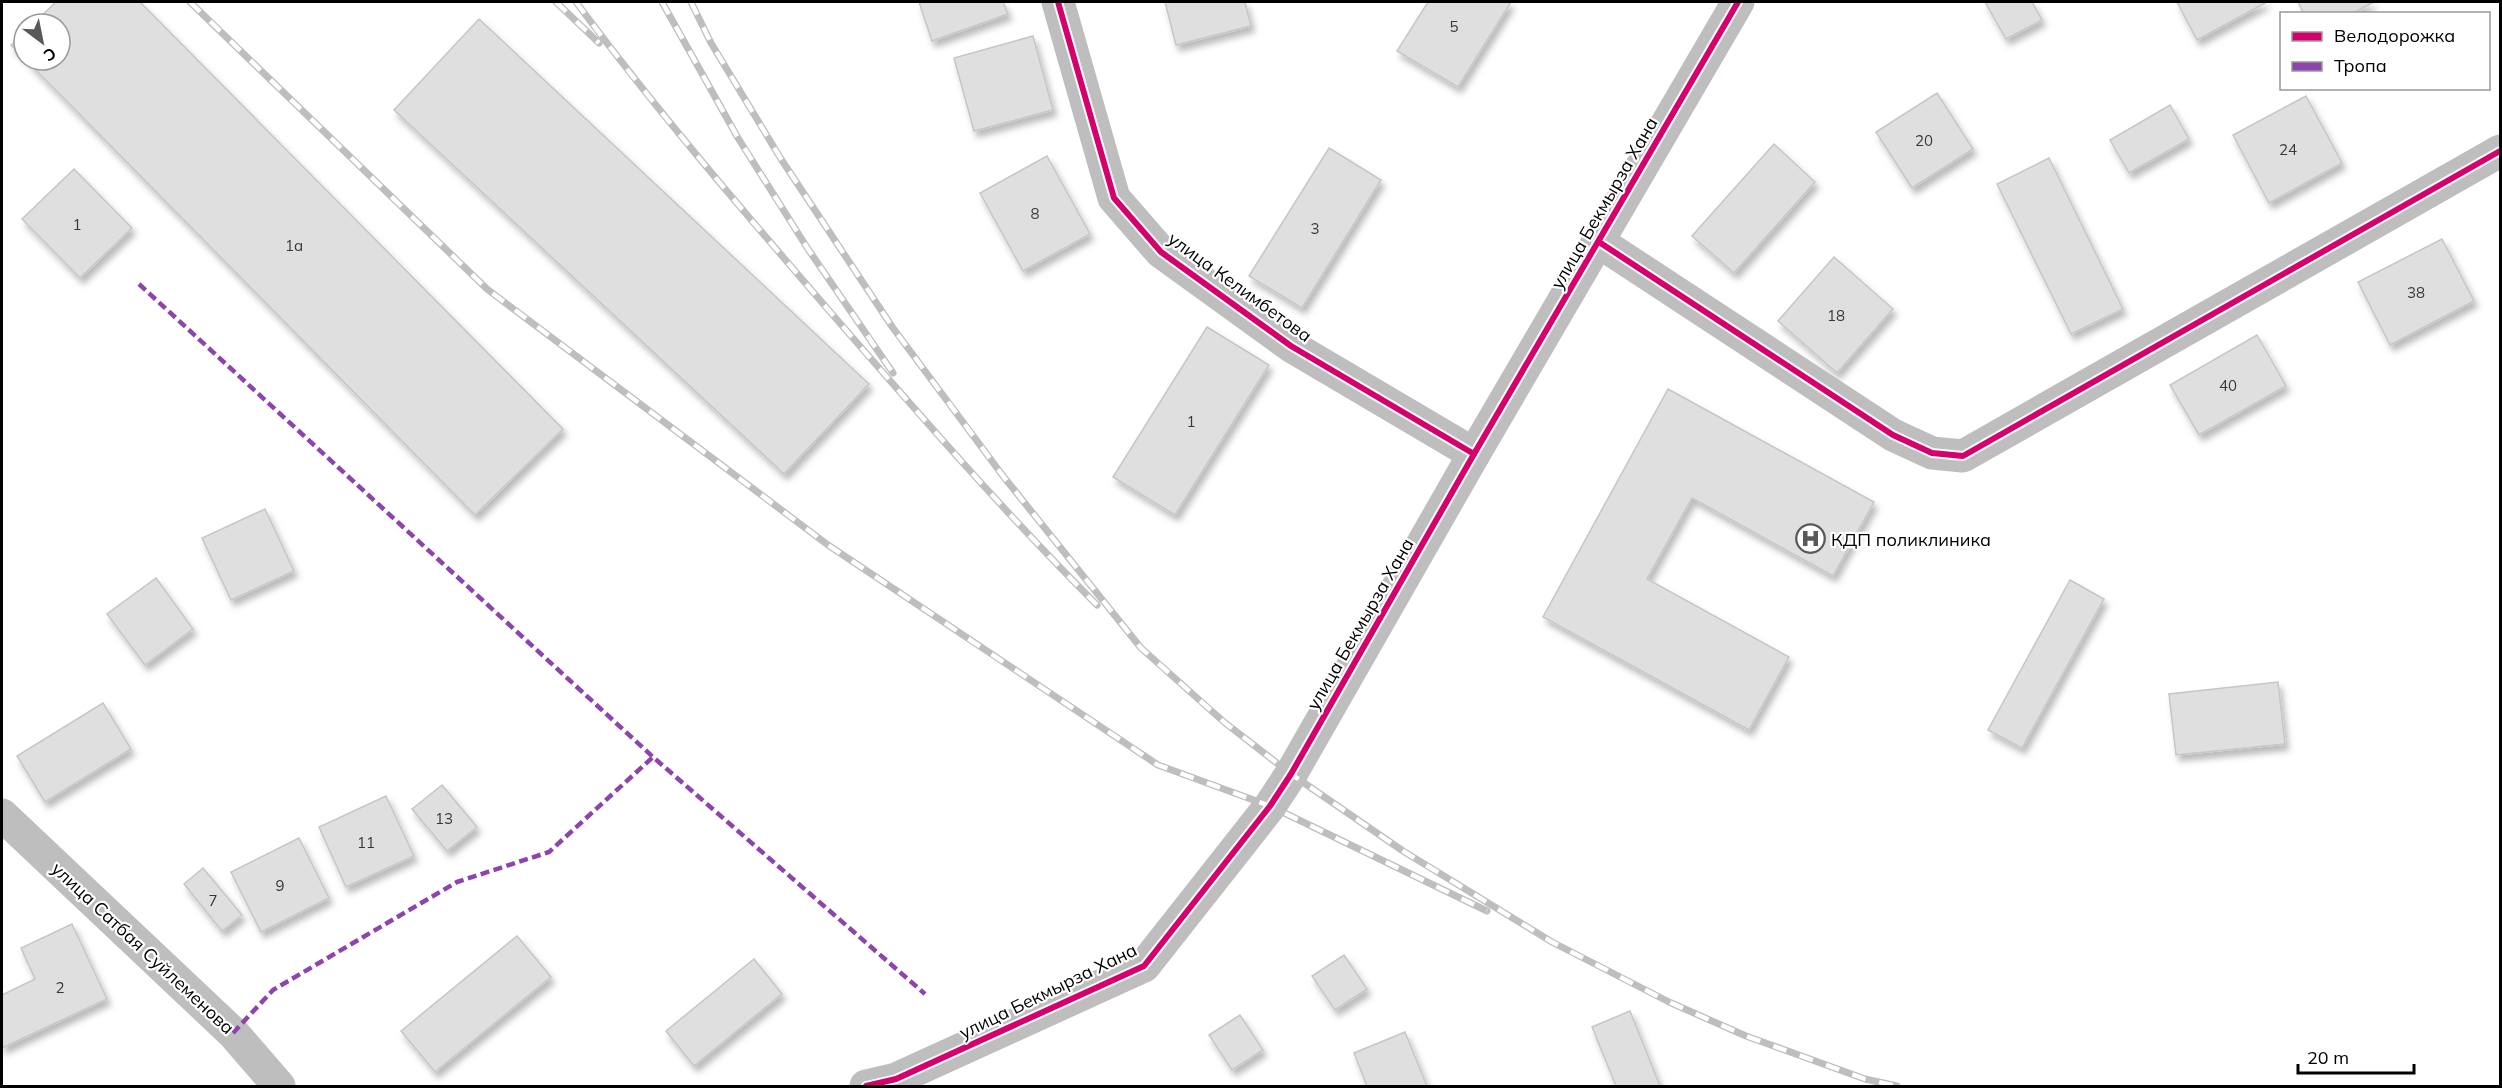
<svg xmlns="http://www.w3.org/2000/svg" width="2502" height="1088" font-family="Mulish,sans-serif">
<defs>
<filter id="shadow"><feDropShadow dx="3.5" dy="6" stdDeviation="3" flood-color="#0004"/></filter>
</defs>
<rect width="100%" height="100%" fill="#fff"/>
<!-- building -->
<g fill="#dfdfdf" stroke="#c6c6c6" stroke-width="1.5" filter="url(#shadow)">
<polygon points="56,2 140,2 563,429 475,515 26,60 60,60 60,24 33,24"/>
<polygon points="919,2 1003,2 1008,14 932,41"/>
<polygon points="1165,2 1245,2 1251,26 1176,45"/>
<polygon points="1428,2 1511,2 1458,87 1397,51"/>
<polygon points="1985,2 2032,2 2042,20 2006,39"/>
<polygon points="2177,2 2267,2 2197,40"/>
<polygon points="2298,2 2374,2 2351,14 2304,14"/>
<polygon points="479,19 869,384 784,474 394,110"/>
<polygon points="24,33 24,58 11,45"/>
<polygon points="1033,36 1053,110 974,131 954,58"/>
<polygon points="1937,93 1973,149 1912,188 1876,132"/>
<polygon points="2306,96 2342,163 2269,203 2233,135"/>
<polygon points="2170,105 2189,139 2129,173 2110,140"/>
<polygon points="1774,144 1815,182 1734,273 1692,236"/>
<polygon points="1329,148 1381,180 1302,308 1249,276"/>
<polygon points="1047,156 1090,234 1023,271 980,193"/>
<polygon points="2049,158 2123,309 2071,334 1997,184"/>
<polygon points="74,169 132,228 80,278 22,219"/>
<polygon points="2442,239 2474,301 2390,345 2358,282"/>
<polygon points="1834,257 1893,309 1837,373 1778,321"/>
<polygon points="1207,327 1269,365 1175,515 1113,477"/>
<polygon points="2257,335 2286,386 2199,435 2170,385"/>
<polygon points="1668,389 1874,502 1833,576 1692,498 1647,579 1789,657 1749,730 1543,617"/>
<polygon points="265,509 294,571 231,600 202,538"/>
<polygon points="156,578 193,629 145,665 107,614"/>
<polygon points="2070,580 2104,599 2022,748 1988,730"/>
<polygon points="2278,682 2285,744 2176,755 2169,694"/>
<polygon points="103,703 131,749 45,802 17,756"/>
<polygon points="442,785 477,827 447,851 412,809"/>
<polygon points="386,796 414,856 346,887 319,827"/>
<polygon points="299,838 329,898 261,932 231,872"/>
<polygon points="203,868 242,915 222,931 184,884"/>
<polygon points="72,924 107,999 2,1048 2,995 35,979 21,948"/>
<polygon points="517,936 551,977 435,1072 401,1031"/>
<polygon points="1344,955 1367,989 1335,1010 1312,976"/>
<polygon points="754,959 782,994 694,1066 666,1031"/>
<polygon points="1630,1011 1660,1086 1616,1086 1592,1027"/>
<polygon points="1240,1015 1263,1050 1232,1070 1209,1035"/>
<polygon points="1405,1032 1427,1086 1367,1086 1354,1053"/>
</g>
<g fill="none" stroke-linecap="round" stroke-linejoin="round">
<!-- minor -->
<g stroke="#bebebe" stroke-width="33">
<polyline points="1058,2 1114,198 1161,252 1291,346 1474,454"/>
<polyline points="1599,242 1893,435 1932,453 1963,456 2500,151"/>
<polyline points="2,815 233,1033 279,1086"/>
<polyline points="866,1086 896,1079 1144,966 1270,806 1291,774 1474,454 1738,2"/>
</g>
<defs>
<g id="rail">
<polyline points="190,2 487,289 828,545 1158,765 1270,806 1487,911"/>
<polyline points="556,2 599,43"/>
<path d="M576,2C656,110 744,212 832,314C918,413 1004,512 1097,605"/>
<polyline points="662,2 738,138 808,249 893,373"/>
<polyline points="691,2 711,43 781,159 893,328 1003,476 1141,648 1224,722 1291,774 1403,851 1552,942 1669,1002 1746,1036 1865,1079 1897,1086"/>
</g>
</defs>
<!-- rail casing -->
<use href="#rail" stroke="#bebebe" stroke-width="7"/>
<!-- rail -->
<use href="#rail" stroke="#fff" stroke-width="4.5" stroke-dasharray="14" stroke-linecap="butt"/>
<!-- quiet -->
<g stroke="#8e44ad" stroke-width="4.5" stroke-dasharray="9 4.5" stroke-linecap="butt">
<polyline points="139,284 653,757 925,994"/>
<polyline points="233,1033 273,990 457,882 549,852 653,757"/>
</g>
<defs>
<g id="cycleway">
<polyline points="1058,2 1114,198 1161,252 1291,346 1474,454"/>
<polyline points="1599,242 1893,435 1932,453 1963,456 2500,151"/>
<polyline points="866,1086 896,1079 1144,966 1270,806 1291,774 1474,454 1738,2"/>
</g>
</defs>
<!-- cycleway casing -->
<use href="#cycleway" stroke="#fff" stroke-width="10"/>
<!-- cycleway -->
<use href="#cycleway" stroke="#d6006c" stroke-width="6"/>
</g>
<!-- icons -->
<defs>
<symbol id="hospital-ring" viewBox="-11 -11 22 22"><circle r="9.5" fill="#fff" stroke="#595959" stroke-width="1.5"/><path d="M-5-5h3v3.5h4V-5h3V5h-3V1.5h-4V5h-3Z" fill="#595959"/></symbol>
</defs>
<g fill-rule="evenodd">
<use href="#hospital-ring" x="1794" y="522" width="33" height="33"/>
</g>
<g text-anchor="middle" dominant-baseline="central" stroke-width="4.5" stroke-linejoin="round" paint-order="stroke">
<!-- number labels -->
<g font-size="15" fill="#383838">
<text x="1454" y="26">5</text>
<text x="1924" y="140">20</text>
<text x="2288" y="149">24</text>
<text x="1035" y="213">8</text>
<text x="77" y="224">1</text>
<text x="1315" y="228">3</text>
<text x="294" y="245">1а</text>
<text x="2416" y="292">38</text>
<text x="1836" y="315">18</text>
<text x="2228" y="385">40</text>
<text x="1191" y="421">1</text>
<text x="444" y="818">13</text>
<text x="366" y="842">11</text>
<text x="280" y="885">9</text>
<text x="213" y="900">7</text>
<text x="60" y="987">2</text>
</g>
<!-- street labels -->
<g font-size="18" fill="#000" stroke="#fff">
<text transform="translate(1604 203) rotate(-60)">улица Бекмырза Хана</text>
<text transform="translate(1240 287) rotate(36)">улица Келимбетова</text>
<text transform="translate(1360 624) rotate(-60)">улица Бекмырза Хана</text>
<text transform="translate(143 948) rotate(43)">улица Сатбая Суйлеменова</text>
<text transform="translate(1048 991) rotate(-26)">улица Бекмырза Хана</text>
</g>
<!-- poi labels -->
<g font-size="18" fill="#000" stroke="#fff" text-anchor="start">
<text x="1831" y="539">КДП поликлиника</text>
</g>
</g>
<!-- border -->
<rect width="2502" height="1088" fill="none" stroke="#000000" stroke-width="6"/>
<!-- legend -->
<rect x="2280" y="12" width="210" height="78" fill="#ffffff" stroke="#999999" stroke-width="1.5"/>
<rect x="2292" y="32" width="30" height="9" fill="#d6006c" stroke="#999999" stroke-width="1.5"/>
<text x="2334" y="42" font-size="18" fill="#000000">Велодорожка</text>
<rect x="2292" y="62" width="30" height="9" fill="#8e44ad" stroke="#999999" stroke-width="1.5"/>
<text x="2334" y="72" font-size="18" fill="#000000">Тропа</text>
<!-- north arrow -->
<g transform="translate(42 42) rotate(148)"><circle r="28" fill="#ffffff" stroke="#999999" stroke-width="1.5"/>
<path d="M0-4.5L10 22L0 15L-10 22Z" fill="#595959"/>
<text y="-9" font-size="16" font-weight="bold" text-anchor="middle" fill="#000000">С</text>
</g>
<!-- scale -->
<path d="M2298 1064v9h116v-9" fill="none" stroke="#000000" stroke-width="3"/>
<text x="2307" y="1064" font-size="18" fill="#000000" stroke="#ffffff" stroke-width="4.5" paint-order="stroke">20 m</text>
</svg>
